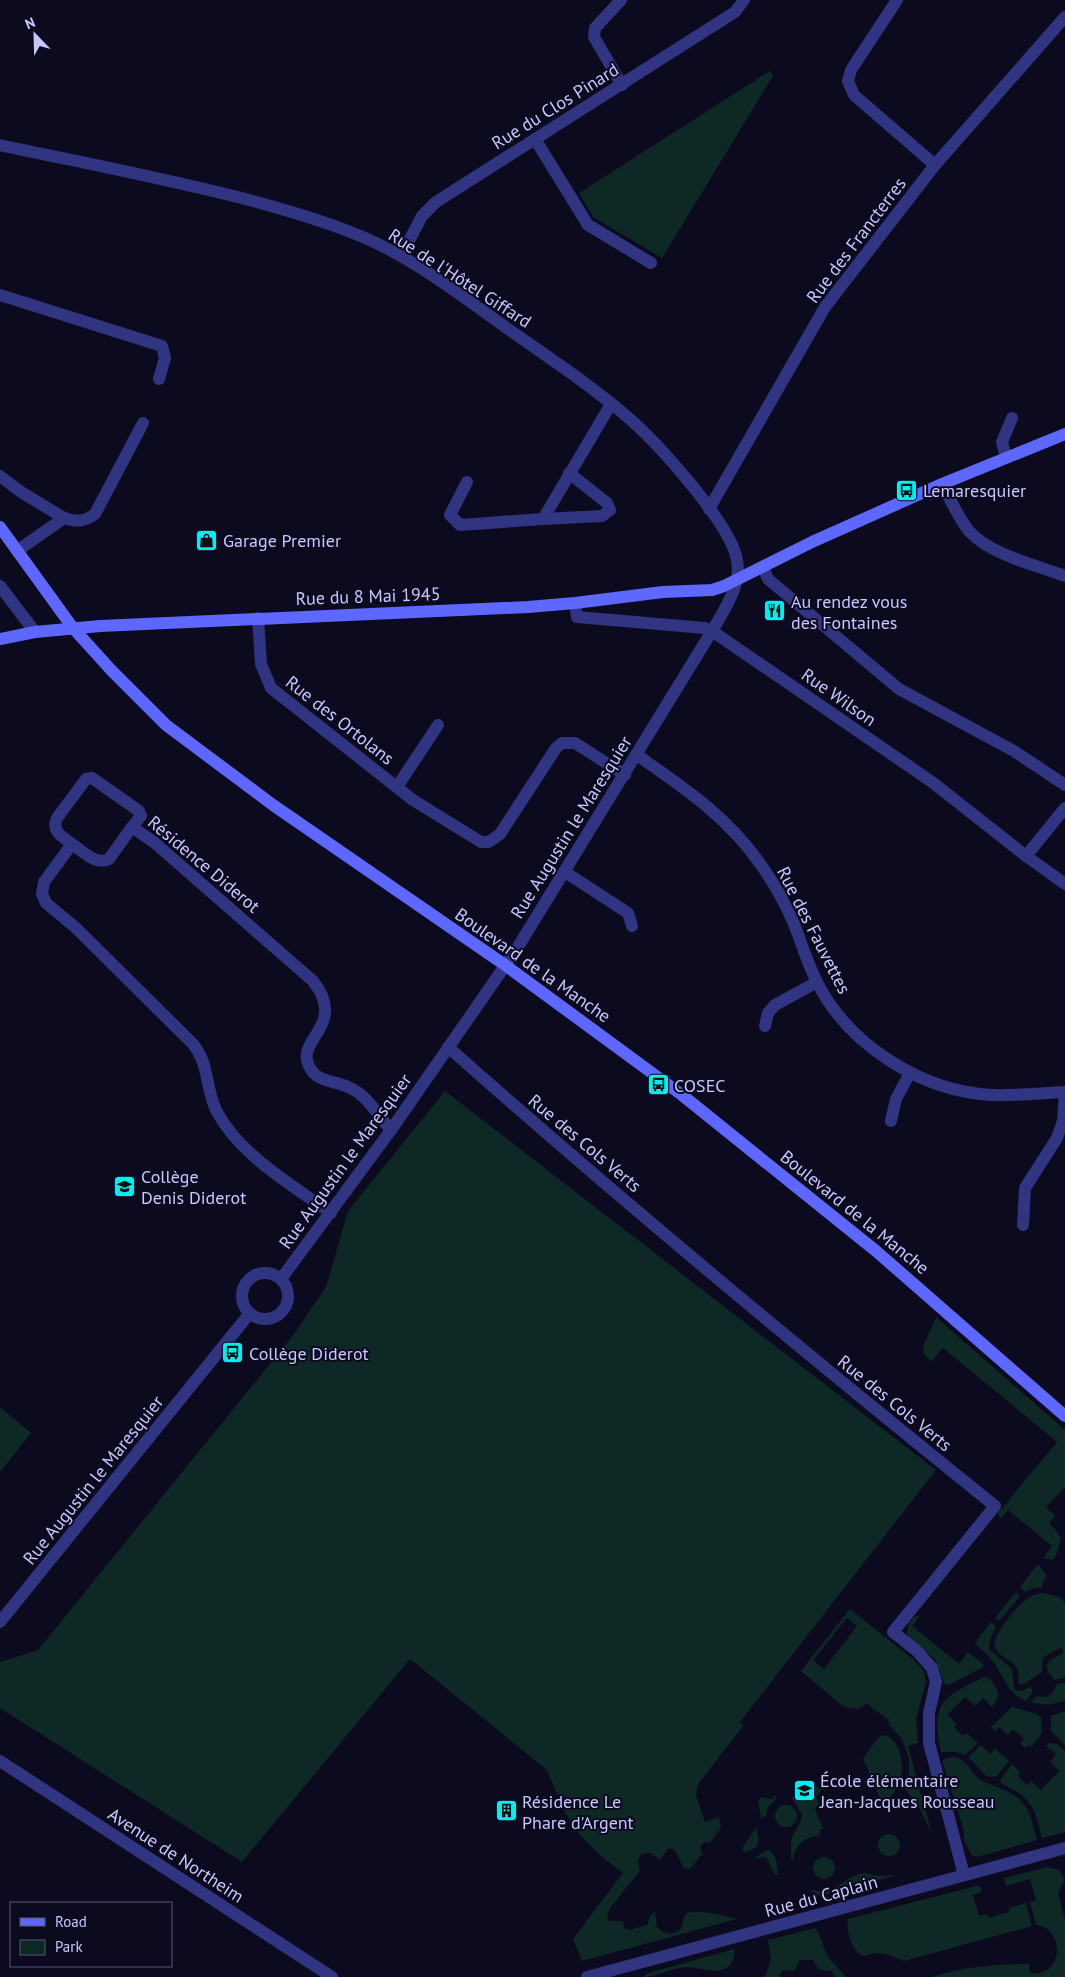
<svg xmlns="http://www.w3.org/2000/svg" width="1065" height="1977" font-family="'PT Sans',sans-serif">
<rect width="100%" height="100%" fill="#0c0a1e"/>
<!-- green -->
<g fill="#0d2825" fill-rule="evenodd">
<polygon points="770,71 773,76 662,258 593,217 579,193"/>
<path d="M445,1091L936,1470L740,1722L744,1725L698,1784L696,1795L705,1822L719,1817L721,1828L710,1843L704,1842L700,1847L702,1854L690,1869L683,1867L675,1850L669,1848L660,1860L651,1853L642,1854L638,1860L640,1871L610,1908L607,1916L610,1921H623L624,1928L629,1930L647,1925L651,1915L655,1912L657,1927L663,1932L673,1934L681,1929L685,1914C700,1908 722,1916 737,1919L582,1961L573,1939L623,1873L602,1857L581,1836L564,1811L547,1770L410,1659L242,1862L0,1708V1662L38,1650L294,1334L326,1287L348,1211Z"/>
<polygon points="936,1317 1065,1430 1065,1489 1064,1488 1046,1507 1055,1516 1049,1523 1057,1531 1056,1532 1061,1538 1056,1556 1052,1560 1043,1558 1052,1546 1008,1510 1000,1519 998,1513 1057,1442 943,1348 931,1362 923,1353 924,1344"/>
<polygon points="0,1407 31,1433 0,1472"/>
<polygon points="1038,1564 1047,1576 1044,1579 1042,1587 1034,1588 1025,1592 1020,1587"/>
<polygon points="1016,1592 1019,1596 1018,1599 999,1621 995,1618"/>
<path d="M1043,1593L1060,1597L1065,1603V1678L1054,1680C1050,1673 1043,1668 1050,1660L1063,1653L1062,1648C1047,1654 1041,1655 1042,1672C1034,1677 1029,1682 1021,1685L1018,1683C1018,1680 1019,1675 1018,1672C1016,1659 997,1658 995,1646C992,1634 1018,1605 1028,1598C1033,1595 1037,1594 1043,1593Z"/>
<path d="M850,1609L914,1660L924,1671L926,1682L916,1719L918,1743L908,1746L932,1834L920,1809L905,1789L909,1776V1758L902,1739L889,1725L888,1717L887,1719L867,1704L857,1709L844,1707L801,1671ZM847,1618L857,1626L824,1669L813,1660Z"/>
<path d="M920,1615L912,1626L959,1664L968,1652L983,1664V1667L949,1685L944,1683L935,1659L907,1635C907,1626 910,1616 920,1615Z"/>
<path d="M991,1622L996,1626L990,1640L989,1649L1012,1669L1014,1689L1020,1691L1031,1687L1033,1692L1026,1701C1008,1694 1004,1677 994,1663C988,1655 982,1650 975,1643Z"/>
<path d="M984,1677L990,1679C999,1692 1002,1694 992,1707L983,1698L975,1706L965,1697L947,1715L957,1724L954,1727L963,1736L966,1733L978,1743L965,1755L956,1752H941C931,1701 942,1698 984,1677Z"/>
<polygon points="1061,1683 1065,1683 1065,1701 1047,1705 1031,1702 1037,1696 1048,1697 1054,1691 1056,1685"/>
<polygon points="1012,1707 1037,1714 1041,1717 1042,1733 1031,1747 1028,1745 1025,1748 1020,1743 1024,1739 1013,1729 1008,1735 999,1727 995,1731 991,1727"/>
<polygon points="1065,1711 1065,1745 1051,1731 1051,1716"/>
<path d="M883,1735C900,1738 905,1764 900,1779C898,1787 889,1801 883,1806L863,1758L878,1738Z"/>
<path d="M1049,1743L1057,1744L1065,1751V1832L1042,1838C1034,1807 1033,1799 1002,1784L1000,1780L1012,1764L1020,1772L1018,1776L1027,1785L1031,1781L1041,1790L1059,1771L1050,1762L1056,1754L1046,1746Z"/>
<polygon points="981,1745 990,1754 995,1749 1009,1761 996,1777 986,1776 970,1759 969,1757"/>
<path d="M952,1757C967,1757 970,1773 981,1780C987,1784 996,1786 1002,1789C1029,1800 1030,1814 1037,1840L977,1857L972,1855L964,1841V1831L942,1760Z"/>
<path d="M806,1782L822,1789L816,1797L819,1804L815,1809L823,1829H820V1835C804,1837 795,1845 793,1860H791V1839L800,1823L802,1815L792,1798L796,1791Z"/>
<polygon points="776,1795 776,1799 768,1807 766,1816 761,1818 758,1801 760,1797 772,1799"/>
<circle cx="786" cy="1816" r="11"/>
<polygon points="756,1828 759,1839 757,1846 750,1851 744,1852 742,1848"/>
<circle cx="889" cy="1845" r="11"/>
<path d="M768,1850C778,1854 777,1866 778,1875H775L766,1857L754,1858Z"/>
<circle cx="824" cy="1868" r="11"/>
<path d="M1047,1867L1059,1870L1065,1880L1058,1893L1065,1920V1977H932C963,1967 996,1964 1029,1964L1030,1973C1065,1977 1065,1928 1036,1925L1030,1902L1036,1900L1030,1879L1006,1886L1004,1878Z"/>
<path d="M866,1873L877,1876L897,1875L820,1896L808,1889C838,1898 843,1874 866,1873Z"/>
<path d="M980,1885L982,1892L973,1895L979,1916L987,1914L989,1918L1009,1912V1908L1026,1903L1032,1926L904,1961C895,1956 883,1953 873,1953C870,1954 868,1955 865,1956C853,1956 845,1928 848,1919Z"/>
<polygon points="816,1928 828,1957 846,1977 835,1977 832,1971 819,1970 813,1960 800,1960 794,1971 782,1970 779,1977 765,1977 771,1959 768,1940"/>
<path d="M734,1949C735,1955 734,1960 731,1964C719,1977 702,1967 687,1967C672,1967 658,1977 645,1977V1974Z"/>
</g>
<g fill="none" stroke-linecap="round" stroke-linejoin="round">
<!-- minor -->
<g stroke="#313481" stroke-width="12">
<polyline points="621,0 595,28 594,37 622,85"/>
<polyline points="897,0 851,70 848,81 854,95 935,165"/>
<polyline points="535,139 588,225 651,263"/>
<path d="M0,145C84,163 169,179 253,201C286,210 321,220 353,233C408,254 456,292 504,326C546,356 591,385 631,420C659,445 731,524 737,560C742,585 724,610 712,631L516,950L391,1130L281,1279"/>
<polyline points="401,256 422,216 436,202 735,12 744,0"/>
<polyline points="0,295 162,346 165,358 159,379"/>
<polyline points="1006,458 1002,442 1012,418"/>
<polyline points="0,476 21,492 64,518"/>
<polyline points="467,482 450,515 460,525 543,519 611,404"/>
<path d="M942,484C951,500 958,518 970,532C991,555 1036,565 1065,576"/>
<polyline points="709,509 825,307 935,165 1065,17"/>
<polyline points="543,519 602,516 610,510 607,503 569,473"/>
<path d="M17,551L64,518C77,522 84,522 95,514L143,423"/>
<polyline points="763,567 768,579 899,689 1014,751 1065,785"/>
<polyline points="0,586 35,632"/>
<polyline points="575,603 577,617 705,628 712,631 932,782 1026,856 1065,884"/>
<polyline points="258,618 261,664 271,688 413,800 481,842 489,842 500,834 556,748 562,743 575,743 625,775"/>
<path d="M637,755C684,788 727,816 761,865C774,883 785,903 794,924C802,944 808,965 818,984C850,1046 923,1092 993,1095C1017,1096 1041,1093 1065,1092"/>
<polyline points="397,787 438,725"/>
<path d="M72,844C62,836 51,832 57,818L86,779L92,778L139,811L141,816L132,827"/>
<polyline points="1026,856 1065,808"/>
<polyline points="565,872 628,913 632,926"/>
<polyline points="765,1026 768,1013 775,1005 817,982"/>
<path d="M448,1047C626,1205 810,1357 995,1506L893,1632L917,1651L932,1668L936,1682L929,1713V1743L964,1875"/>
<polyline points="891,1121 896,1099 910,1073"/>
<path d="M331,1213C291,1184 241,1156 217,1112C205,1089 210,1065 193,1044L76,928L46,903L42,894L44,882L72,844C83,851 96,866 109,859L132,827L155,843L313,981C348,1026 295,1039 309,1066C317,1083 333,1080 348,1087C368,1095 377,1115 391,1130"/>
<polyline points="1023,1225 1025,1188 1057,1138 1063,1121 1065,1092"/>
<circle cx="265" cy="1296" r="23"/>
<polyline points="0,1622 250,1313"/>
<polyline points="587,1977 1065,1848"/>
</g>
<!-- tertiary -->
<polyline stroke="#313481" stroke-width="12" points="0,1761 332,1977"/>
<!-- secondary -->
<g stroke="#5e67ff" stroke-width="12">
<polyline points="0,527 73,628 112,671 166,725 273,805 505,965 682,1095 876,1251 1065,1416"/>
<polyline points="0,639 35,632 100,626 528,607 575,603 663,592 712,590 724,586 812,542 942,484 1065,434"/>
</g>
</g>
<!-- icons -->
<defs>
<symbol id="bus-square" viewBox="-11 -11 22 22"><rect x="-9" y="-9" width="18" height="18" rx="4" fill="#00edf2" stroke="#0c0a1e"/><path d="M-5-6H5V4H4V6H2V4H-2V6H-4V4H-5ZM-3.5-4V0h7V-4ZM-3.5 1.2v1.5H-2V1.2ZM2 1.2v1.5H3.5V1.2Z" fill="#111"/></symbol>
<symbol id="shop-square" viewBox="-11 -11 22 22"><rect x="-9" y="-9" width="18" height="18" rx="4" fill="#00edf2" stroke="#0c0a1e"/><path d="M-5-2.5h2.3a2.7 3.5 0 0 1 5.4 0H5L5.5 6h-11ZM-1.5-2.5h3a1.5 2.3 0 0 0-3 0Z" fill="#111"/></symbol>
<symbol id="restaurant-square" viewBox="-11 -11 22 22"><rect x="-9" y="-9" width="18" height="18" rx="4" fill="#00edf2" stroke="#0c0a1e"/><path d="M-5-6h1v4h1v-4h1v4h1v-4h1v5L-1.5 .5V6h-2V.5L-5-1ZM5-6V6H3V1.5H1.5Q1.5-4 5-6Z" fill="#111"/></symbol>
<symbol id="school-square" viewBox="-11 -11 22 22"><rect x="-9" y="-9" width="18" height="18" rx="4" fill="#00edf2" stroke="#0c0a1e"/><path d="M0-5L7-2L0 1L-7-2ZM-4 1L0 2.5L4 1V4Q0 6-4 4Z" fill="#111"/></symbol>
<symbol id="building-square" viewBox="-11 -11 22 22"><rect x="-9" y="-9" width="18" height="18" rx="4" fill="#00edf2" stroke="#0c0a1e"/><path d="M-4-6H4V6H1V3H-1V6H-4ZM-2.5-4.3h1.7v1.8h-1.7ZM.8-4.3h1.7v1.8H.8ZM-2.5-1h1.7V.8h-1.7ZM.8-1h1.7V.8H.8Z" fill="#111"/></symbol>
</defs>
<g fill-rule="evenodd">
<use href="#bus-square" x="894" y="478" width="25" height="25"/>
<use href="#shop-square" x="194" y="528" width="25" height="25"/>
<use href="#restaurant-square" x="762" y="598" width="25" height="25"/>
<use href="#bus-square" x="646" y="1072" width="25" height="25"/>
<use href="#school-square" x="112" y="1174" width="25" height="25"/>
<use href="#bus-square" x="220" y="1340" width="25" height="25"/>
<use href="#school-square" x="792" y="1778" width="25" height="25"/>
<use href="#building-square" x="494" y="1798" width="25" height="25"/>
</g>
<g text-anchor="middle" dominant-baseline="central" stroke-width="4" stroke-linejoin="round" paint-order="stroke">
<!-- street labels -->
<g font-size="18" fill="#c9c7ff" stroke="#0c0a1e">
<text transform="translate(555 106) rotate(-32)">Rue du Clos Pinard</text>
<text transform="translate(856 240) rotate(-53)">Rue des Francterres</text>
<text transform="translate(460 278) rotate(33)">Rue de l'Hôtel Giffard</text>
<text transform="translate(368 596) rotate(-2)">Rue du 8 Mai 1945</text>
<text transform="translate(839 697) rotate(35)">Rue Wilson</text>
<text transform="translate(340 720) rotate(38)">Rue des Ortolans</text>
<text transform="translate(571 827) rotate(-58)">Rue Augustin le Maresquier</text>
<text transform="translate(204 864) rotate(40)">Résidence Diderot</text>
<text transform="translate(814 930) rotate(63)">Rue des Fauvettes</text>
<text transform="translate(533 965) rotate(35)">Boulevard de la Manche</text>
<text transform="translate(585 1143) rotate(40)">Rue des Cols Verts</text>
<text transform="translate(345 1161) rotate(-54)">Rue Augustin le Maresquier</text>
<text transform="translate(855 1212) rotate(39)">Boulevard de la Manche</text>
<text transform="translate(895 1403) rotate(39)">Rue des Cols Verts</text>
<text transform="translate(93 1480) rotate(-51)">Rue Augustin le Maresquier</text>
<text transform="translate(176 1855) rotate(33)">Avenue de Northeim</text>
<text transform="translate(821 1896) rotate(-15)">Rue du Caplain</text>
</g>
<!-- poi labels -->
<g font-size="18" fill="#c9c7ff" stroke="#0c0a1e" text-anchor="start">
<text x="923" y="490">Lemaresquier</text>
<text x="223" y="540">Garage Premier</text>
<text x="791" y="601">Au rendez vous<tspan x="791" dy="21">des Fontaines</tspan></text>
<text x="674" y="1085">COSEC</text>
<text x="141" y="1176">Collège<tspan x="141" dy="21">Denis Diderot</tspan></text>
<text x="249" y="1353">Collège Diderot</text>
<text x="820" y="1780">École élémentaire<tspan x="820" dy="21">Jean-Jacques Rousseau</tspan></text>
<text x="522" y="1801">Résidence Le<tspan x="522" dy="21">Phare d'Argent</tspan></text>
</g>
</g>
<!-- legend -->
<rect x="10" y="1902" width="162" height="65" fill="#0c0a1e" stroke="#585678"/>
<rect x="20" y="1918" width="25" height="8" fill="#5e67ff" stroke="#585678"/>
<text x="55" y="1927" font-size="15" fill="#c9c7ff">Road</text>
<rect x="20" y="1940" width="25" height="15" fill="#0d2825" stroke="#585678"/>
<text x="55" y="1952" font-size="15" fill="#c9c7ff">Park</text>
<!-- north arrow -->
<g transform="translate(35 35) rotate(337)" stroke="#0c0a1e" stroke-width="4" paint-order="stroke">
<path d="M0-4L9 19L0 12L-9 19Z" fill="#c9c7ff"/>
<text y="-8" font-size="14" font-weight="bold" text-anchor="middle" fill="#c9c7ff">N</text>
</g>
</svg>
